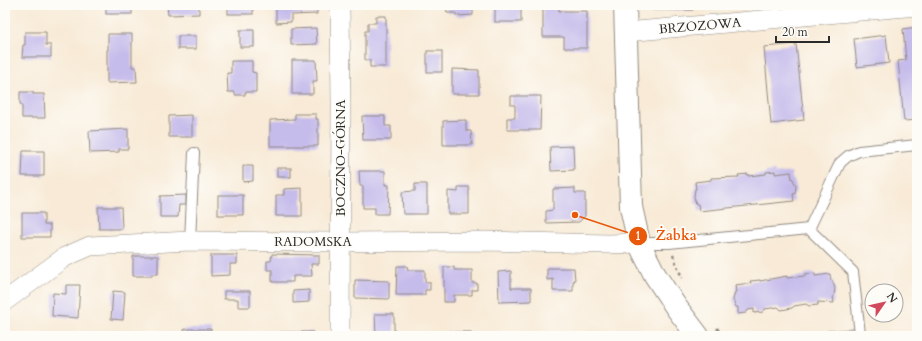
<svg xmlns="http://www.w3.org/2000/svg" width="922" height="341" font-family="Cardo,serif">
<rect width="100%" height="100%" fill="#fdfcf7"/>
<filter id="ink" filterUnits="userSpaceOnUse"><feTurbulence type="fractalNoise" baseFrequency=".025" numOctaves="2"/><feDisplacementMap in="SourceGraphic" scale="8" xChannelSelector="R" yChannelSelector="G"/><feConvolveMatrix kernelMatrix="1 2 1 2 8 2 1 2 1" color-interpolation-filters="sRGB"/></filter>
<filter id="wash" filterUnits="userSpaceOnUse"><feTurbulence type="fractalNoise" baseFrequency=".012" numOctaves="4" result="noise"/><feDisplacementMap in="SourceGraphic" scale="16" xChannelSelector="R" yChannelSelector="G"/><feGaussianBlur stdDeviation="0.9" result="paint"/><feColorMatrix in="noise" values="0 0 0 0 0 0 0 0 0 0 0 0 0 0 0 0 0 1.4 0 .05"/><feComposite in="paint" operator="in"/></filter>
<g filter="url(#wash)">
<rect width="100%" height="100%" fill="#f8ead6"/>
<g id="blocks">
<!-- building -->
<g fill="#c6bceb">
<rect x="106" y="5" width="26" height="9"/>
<polygon points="167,5 199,5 199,14 168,15"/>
<rect x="228" y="5" width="25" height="9"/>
<polygon points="276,5 317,5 317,14 291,15 291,22 276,23"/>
<polygon points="446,5 473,5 473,15 456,16 456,13 447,13"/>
<rect x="495" y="5" width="26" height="17"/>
<polygon points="543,5 559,5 559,11 587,11 587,48 564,48 564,37 543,37"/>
<polygon points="653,5 705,5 705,8 693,8 693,10 653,10"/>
<polygon points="376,16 386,16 386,67 370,67 370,60 365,60 365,31 368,31 368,23 376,23"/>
<polygon points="917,27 917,120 904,121 898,61 906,60 903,29"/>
<polygon points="316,28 317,44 291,45 291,29"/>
<rect x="240" y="30" width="14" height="17"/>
<polygon points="25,32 46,32 46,45 51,45 51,57 22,57 23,45 25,45"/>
<polygon points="108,34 132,34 132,67 136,67 137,82 107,83 107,50 108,50"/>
<polygon points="886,35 889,63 857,67 854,39"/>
<rect x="178" y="36" width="18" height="13"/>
<polygon points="796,44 804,120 771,124 764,47"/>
<rect x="427" y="51" width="15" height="21"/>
<polygon points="292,60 316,60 317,81 313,81 313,94 292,94"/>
<polygon points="231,61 252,61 252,72 256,73 256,92 245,92 245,95 235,95 235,92 228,92 227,73 231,73"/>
<polygon points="452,69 479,70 479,94 452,94"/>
<polygon points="20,92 33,92 33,94 44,94 45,118 22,118 22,105 20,104"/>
<polygon points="511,96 541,96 540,130 507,130 507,118 515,118 515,105 511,105"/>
<polygon points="295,114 316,114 316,119 318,119 318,146 270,146 270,120 295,119"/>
<polygon points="192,115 192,137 169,137 169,116"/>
<polygon points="362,116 385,116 385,126 391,126 391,140 363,140"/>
<polygon points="466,120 466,131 471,131 472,145 443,145 443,121"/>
<polygon points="128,129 128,149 119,149 119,152 90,153 89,131"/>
<polygon points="573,146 574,170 551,171 550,147"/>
<polygon points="23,151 44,151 44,176 22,176"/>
<polygon points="243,166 253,166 253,181 243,182"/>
<rect x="277" y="168" width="14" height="9"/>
<polygon points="359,171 385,171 385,185 389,185 388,214 375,214 375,208 363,208 363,186 360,186"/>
<polygon points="775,171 775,174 791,172 792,179 793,179 796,186 795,194 793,194 794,201 699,211 698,204 696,204 694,197 695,189 696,189 695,182 711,180 711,178 739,177 738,175 748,174 748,176 766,174 766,172"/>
<polygon points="415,184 427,184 427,214 403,214 402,192 415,191"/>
<polygon points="458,187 469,187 469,214 448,214 448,191 458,192"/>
<polygon points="302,188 302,216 276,216 276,195 284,195 284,189"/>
<polygon points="575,188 575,193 585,193 585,216 579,222 546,223 546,211 553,210 553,189"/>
<polygon points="186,195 186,205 179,205 178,217 160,217 160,196"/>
<rect x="218" y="195" width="25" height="20"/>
<polygon points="98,207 121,207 122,229 99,229"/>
<polygon points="22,213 44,213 44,225 50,225 50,237 22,237"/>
<polygon points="272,254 319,255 319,264 311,264 312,276 293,276 293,282 272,282 272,270 267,270 267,261 271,261"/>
<polygon points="211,255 237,255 237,264 230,264 230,275 211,276"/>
<polygon points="133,256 158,256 158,274 152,274 152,276 133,276"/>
<polygon points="397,266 407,266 408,270 425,270 425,282 430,282 430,290 425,290 425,295 396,295"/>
<polygon points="444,267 454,267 454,270 472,270 472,283 477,283 477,290 472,290 472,295 454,295 454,302 444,302"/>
<polygon points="547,268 574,268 575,281 573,281 573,291 553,291 553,279 547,280"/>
<polygon points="511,271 511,288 531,288 531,301 499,302 498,272"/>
<polygon points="815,273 815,276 830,274 831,281 832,280 835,288 834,296 833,296 834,303 818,302 818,305 809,306 806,304 794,306 792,308 781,310 778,307 765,309 763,312 754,313 754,309 748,310 746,313 738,314 738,307 736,307 733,300 735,292 736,292 735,285 751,283 750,281 760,280 760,281 787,276 787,278 805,276 805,274"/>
<polygon points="355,280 389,281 389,299 355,298"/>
<polygon points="66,285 80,285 78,318 52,316 53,293 66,294"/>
<polygon points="309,290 309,302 293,303 293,291"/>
<polygon points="113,291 125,292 123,320 111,319"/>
<polygon points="224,291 250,291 250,307 238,307 238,299 224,299"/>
<polygon points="375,314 394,314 394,336 376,336"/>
<polygon points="184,329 211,329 211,336 185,336"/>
<polygon points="280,332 313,332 312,336 280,336"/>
<rect x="447" y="332" width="24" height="4"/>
<polygon points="559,334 559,336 530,336 530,335"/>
</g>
</g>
</g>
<g filter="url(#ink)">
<use href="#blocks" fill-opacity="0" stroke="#928a80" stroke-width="1"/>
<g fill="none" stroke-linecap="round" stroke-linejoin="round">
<defs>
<g id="lane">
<polyline points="809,229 840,163 848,156 859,151 917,145"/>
<polyline points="190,241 194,153"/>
<polyline points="639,243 669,243 809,229 853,272 860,334 830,336"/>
</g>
<g id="street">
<polyline points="626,32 917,6"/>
<polyline points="5,301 65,257 90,246 190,241 340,242 486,241 609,244 639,243"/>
<polyline points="340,336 341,103 340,5"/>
</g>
<polyline id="secondary" points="625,5 631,207 639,243 655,275 676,307 698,336"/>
</defs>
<!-- lane casing -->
<use href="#lane" stroke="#928a80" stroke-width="12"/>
<!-- street casing -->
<use href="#street" stroke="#928a80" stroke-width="20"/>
<!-- secondary casing -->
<use href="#secondary" stroke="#928a80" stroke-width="24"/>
<!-- path -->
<g stroke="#928a80" stroke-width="2.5" stroke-dasharray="3 3" stroke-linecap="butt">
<polyline points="673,255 682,278"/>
<polyline points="717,328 723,336"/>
</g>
<!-- lane -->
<use href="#lane" stroke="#fff" stroke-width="10"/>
<!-- street -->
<use href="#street" stroke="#fff" stroke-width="19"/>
<!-- secondary -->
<use href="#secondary" stroke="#fff" stroke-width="22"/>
</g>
</g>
<g text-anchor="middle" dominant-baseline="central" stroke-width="3.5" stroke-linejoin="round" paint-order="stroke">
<!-- street labels -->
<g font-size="13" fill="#2b2b2b" stroke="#fdfcf7">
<text transform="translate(700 26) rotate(-5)">BRZOZOWA</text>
<text transform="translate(341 158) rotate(-90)">BOCZNO-GÓRNA</text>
<text x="313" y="242">RADOMSKA</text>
</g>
</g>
<!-- callouts -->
<path fill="none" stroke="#e8590c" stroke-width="1.5" d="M575 215L638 236"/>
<g fill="#e8590c" stroke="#fdfcf7" stroke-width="1.5">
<circle cx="575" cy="215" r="4"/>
<circle cx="638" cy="236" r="10"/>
</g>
<g font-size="12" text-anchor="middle" font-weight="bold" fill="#fff">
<text x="638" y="240">1</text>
</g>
<g font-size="14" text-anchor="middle" font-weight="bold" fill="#e8590c" stroke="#fdfcf7" stroke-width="3.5" stroke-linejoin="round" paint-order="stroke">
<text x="676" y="240">Żabka</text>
</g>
<!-- margin -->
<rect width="922" height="341" fill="none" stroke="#fdfcf7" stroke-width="20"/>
<!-- north arrow -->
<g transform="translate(884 303) rotate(56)"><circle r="19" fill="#fdfcf7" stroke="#a9a8a5"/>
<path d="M0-3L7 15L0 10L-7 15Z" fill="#d1495b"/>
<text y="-6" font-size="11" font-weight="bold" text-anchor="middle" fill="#2b2b2b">N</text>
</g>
<!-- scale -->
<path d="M776 36v6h53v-6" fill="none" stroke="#2b2b2b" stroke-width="2"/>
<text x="782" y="36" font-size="12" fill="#2b2b2b" stroke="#fdfcf7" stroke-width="3" paint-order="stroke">20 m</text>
</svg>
